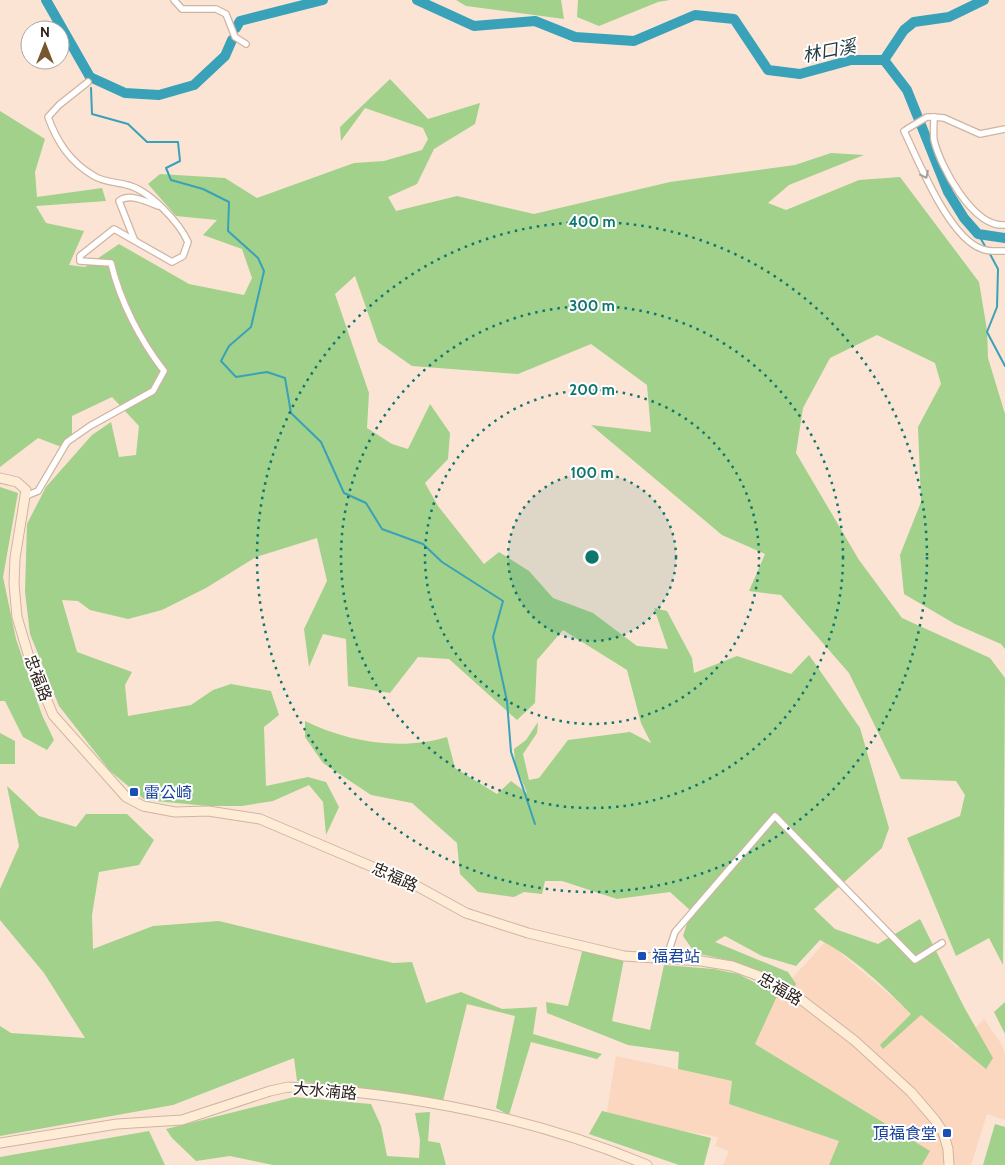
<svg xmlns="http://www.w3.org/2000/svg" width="1005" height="1165" font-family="Cabin,'Noto Sans TC',sans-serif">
<rect width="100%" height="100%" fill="#fbe4d4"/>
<!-- built -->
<g fill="#fad7be">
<polygon points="826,941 915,1016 920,1012 957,1048 984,1019 1002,1045 1005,1054 1005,1120 987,1114 971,1165 922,1165 929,1151 755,1044 778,994"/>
<polygon points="616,1056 732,1081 729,1104 839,1141 829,1165 723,1165 729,1151 715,1146 718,1137 606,1117"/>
</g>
<!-- green -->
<g fill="#a1d18b">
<polygon points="456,0 561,0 564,19 466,6"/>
<polygon points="578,0 670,0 658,2 599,26 577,17"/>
<path d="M390,79L428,119L480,103L475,124L434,149L417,184L388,197L396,211L457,196L534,214L670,182L795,165L831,153L864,155L789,185L768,203L786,210L859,180L900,177L979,282L987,330L988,358L1005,414V649L1001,644L955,624L904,594L900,555L921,502L918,427L941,384L935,363L877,335L830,358L803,408L796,453L859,560L902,618L990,658L1005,678L1003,965L989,938L956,956L907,838L960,816L965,795L956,781L901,779L849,673L781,595L749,591L765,554L722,535L591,425L651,432L647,385L591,344L518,374L412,366L378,342L355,276L335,294L369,393L367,428L392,444L408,449L430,404L450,433L448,459L425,483L438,506L484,564L499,552L529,571L553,598L593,613L637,646L668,649L654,608L667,611L692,658L694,673L737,656L791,674L809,655L860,728L889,828L882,848L814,909L835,929L878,944L920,919L964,1007L993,1058L986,1069L921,1015L883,1049L880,1045L911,1014C884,987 855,958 820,940L796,966L762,956L725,936L715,942L788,972L796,984L794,988L727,960L695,953L683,936L691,911L670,892L617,899L562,881H545L542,894L524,892L514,897L478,892L460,874L457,843L412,803L371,795L323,763L305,737V721C347,742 402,751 447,737L455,768L497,794L511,781L527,793L515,763L514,749L526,740L538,722L537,733L523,754L529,780L539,778L568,740L630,732L651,743L641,723L627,670L563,630L537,660L535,703L517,720L449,659L418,657L390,693L348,686L346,639L323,634L309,667L304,629L327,581L317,538L256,557L206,588L162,610L128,619L90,610L78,601L62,600L77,652L132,672L125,685L128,716L191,705L213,690L231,684L271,691L279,715L264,727L266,786L308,777L326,782L339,807L326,835L323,802L309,785L273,801L242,806H208L145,800L110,771L59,706L30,634L25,592L27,524L46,487L92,435L111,422L119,457L136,455L139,426L112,397L72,416V440L64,448L38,438L0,467V111L45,139L35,172L37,197L102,188L106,201L36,206L46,223L84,231L69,265L85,267L119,244L189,284L244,295L252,278L242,249L203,235L217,220L176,216L148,184L160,174L225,178L257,198L354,163L384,161L422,150L428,139L423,128L365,108L341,141L340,127Z"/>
<polygon points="0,487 18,493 3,577 16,639 42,715 54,740 47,750 23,737 5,701 0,701"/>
<polygon points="0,733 15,741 15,764 0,764"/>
<polygon points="7,786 39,816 76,827 86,814 127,814 154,840 139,865 99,872 92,915 93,949 153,926 219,921 393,963 412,962 426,1003 461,992 502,1009 537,1007 533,1034 602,1054 597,1059 531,1042 509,1115 496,1108 515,1016 467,1004 443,1101 297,1081 294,1058 173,1105 0,1136 0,1026 11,1033 85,1038 44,973 0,920 0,889 19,846"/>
<polygon points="583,948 624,959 612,1021 650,1030 664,965 714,969 738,974 778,994 755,1044 930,1151 922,1165 829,1165 839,1141 729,1104 732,1081 678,1069 679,1052 628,1045 547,1013 546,1002 568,1006"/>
<polygon points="1005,1002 1005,1034 994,1012"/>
<polygon points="294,1097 371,1104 381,1126 387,1156 419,1158 420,1140 415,1113 430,1112 428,1141 440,1143 446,1165 273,1165 230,1156 196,1161 172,1138 166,1129"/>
<polygon points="602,1111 711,1138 704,1165 679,1165 589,1134"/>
<polygon points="995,1124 1005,1127 1005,1165 983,1165"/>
<polygon points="149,1131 165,1165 0,1165 0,1157"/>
</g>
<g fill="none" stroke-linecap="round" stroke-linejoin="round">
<!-- stream -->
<g stroke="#39a1b8" stroke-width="2">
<polyline points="90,77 90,78"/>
<polyline points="91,88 92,114 128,124 147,142 178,142 180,161 166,168 171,180 203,189 229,202 228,231 258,258 264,271 251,327 229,346 221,361 236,377 267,372 285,378 291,413 321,442 344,493 366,503 382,529 423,544 442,562 503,601 493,637 507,701 511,752 535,824"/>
<polyline points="978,234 985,246"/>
<polyline points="990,254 998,269 997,307 987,332 1005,366"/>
</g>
<!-- river -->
<g stroke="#39a1b8" stroke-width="10">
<polyline points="46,0 90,77 125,93 159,95 194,85 225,56 232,40"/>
<polyline points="417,0 474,26 535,21 575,37 634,41 695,15 734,19 768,70 800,74 851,60 884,60 907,90 948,192 964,218 978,234 1005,238"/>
<polyline points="236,28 240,21 323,0"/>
<polyline points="884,60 904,30 914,22 949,17 984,0"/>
</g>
<defs>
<g id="street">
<polyline points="174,0 182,9 216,9 226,14 235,37 246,44"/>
<path d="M934,117C934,124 933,133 934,140C940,166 973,228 1005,225"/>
<polyline points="907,129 927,117 934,117 944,118 980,134 1005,129"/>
<path d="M904,131C919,162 949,238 982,249C989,252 997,251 1005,251"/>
<path d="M134,239L119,201C129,193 146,201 158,206"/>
<path d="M26,496L38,491L67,442L90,426L153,391L164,371C140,340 120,301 111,263L80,261V256L114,229L172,262L183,256L188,242C179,222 149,190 127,185C117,182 103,182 94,176C70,162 57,142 48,117L59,105L88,82"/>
<polyline points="666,959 675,932 775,816 915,960 942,943"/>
</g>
<g id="secondary">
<polyline points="0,478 17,482 26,490 15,558 14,584 17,617 29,657 53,715 126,797 143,806 175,812 208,811 260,819 415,885 466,913 528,933 624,956 701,961 732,966 759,976 803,1001 855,1041 911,1092 935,1120 943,1132 948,1149 949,1165"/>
<path d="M0,1143L117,1124L182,1120L270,1091L288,1087C409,1093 535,1118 647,1165"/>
</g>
</defs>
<!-- street casing -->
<use href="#street" stroke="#cfb4a1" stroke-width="8"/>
<!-- secondary casing -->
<use href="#secondary" stroke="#cfb4a1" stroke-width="11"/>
<!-- street -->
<use href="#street" stroke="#fff" stroke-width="5.5"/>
<!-- secondary -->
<use href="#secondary" stroke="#ffecd7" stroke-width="9"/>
</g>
<!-- one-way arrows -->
<defs><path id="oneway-chevron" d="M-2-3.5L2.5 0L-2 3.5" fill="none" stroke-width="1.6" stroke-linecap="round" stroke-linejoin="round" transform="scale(1.25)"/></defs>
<use stroke="#a09c98" href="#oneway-chevron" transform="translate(925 175) rotate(64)"/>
<!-- distance rings -->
<circle cx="592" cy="557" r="84" fill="#0f766e" fill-opacity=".12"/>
<g fill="none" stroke="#0f766e" stroke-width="2.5" stroke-dasharray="2.5 5">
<circle cx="592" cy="557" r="84"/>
<circle cx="592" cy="557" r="167"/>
<circle cx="592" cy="557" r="251"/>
<circle cx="592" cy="557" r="335"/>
</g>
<!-- markers -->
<g fill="#1a4fb4" stroke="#fff" stroke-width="2">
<rect x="129" y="787" width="10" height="10" rx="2.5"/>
<rect x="637" y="951" width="10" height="10" rx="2.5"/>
<rect x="942" y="1128" width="10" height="10" rx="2.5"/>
</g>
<g text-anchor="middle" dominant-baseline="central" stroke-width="4" stroke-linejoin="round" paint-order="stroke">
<!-- street labels -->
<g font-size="16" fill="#2d221b" stroke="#fff">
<text transform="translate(38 678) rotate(69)">忠福路</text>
<text transform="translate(395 877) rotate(24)">忠福路</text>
<text transform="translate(780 989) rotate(30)">忠福路</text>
<text transform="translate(325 1091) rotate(5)">大水湳路</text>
</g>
<!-- transit labels -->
<g font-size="16" fill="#164399" stroke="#fff" text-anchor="start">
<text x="144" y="792">雷公崎</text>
<text x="652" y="956">福君站</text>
<text x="937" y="1133" text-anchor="end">頂福食堂</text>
</g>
<!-- water labels -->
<g font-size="18" font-style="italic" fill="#233a40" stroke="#fff">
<text transform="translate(829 51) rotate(-11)">林口溪</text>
</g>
</g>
<circle cx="592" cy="557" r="8" fill="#0f766e" stroke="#fff" stroke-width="2.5"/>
<g font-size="15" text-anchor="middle" font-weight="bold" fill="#0f766e" stroke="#fff" stroke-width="4" stroke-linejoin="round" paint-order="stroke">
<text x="592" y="227">400 m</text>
<text x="592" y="311">300 m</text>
<text x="592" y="395">200 m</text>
<text x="592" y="478">100 m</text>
</g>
<!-- north arrow -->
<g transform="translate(45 45)"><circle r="24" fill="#ffffff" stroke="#aba7a4"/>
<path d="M0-4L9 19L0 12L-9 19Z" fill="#78562e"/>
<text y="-8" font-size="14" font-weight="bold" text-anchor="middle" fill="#2d221b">N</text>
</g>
</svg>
